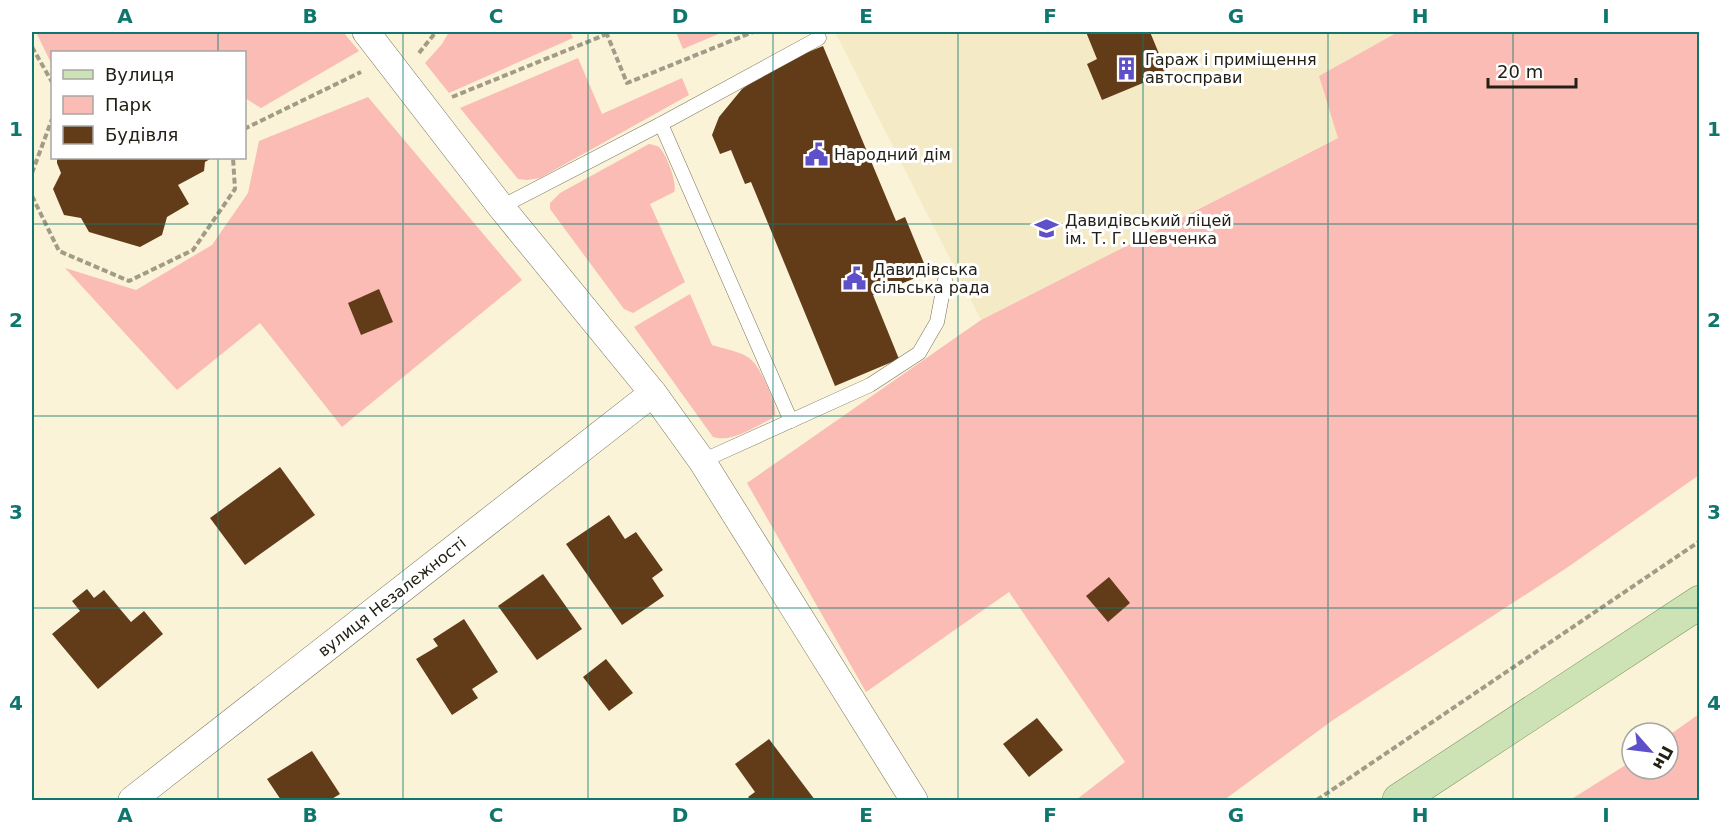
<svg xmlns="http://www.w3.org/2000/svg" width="1731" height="832" font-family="'DejaVu Sans',sans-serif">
<rect width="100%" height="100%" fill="#faf3d7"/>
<!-- built -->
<polygon fill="#f4eac6" points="835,32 1398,32 1319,76 1339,137 981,320"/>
<!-- green -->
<g fill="#fabcb5">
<polygon points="36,32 343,32 359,51 261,108 245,98 244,52 52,52 52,65"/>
<polygon points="449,32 570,32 573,38 449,93 425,63 442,44"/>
<polygon points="676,32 723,32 683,49"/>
<polygon points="1398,32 1699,32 1699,475 1568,567 1333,720 1224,800 1076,800 1125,762 1009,592 866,692 747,483 981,320 1338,138 1319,76"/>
<polygon points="578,58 602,114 682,78 689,95 540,178 527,180 518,179 460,108"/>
<polygon points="368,97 522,280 342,427 260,323 177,390 65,268 136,290 212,245 248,193 259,141"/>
<path d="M649,144C653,145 655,145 659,147C666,153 678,184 674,192L650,204L685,282L633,313L624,309L550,209V203L560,193Z"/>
<path d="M690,294L712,345C749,356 752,352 768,388C772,398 776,405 775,415L771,419C754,427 732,443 713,437L634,327Z"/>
<polygon points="1699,714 1699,800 1570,800 1632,761 1632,769 1668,769 1668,736"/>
</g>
<!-- building -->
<g fill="#623c19">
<polygon points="1086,32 1150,32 1167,73 1102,100 1087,64 1097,59"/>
<polygon points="823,46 896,221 905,217 928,273 873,295 899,359 835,386 751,182 745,184 731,150 720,154 712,135 719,117 742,89 776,65"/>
<polygon points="57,158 209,158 210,159 205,162 204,171 178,185 189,204 167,217 162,235 140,247 89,232 81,218 64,215 53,189 61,173 57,163"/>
<polygon points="379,289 393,322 361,335 348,303"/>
<polygon points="280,467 315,515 245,565 210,518"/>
<polygon points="609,515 625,539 636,532 663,570 652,578 664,596 622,625 566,544"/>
<polygon points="543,574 582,629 537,660 498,606"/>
<polygon points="1109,577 1130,603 1108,622 1086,596"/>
<polygon points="87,589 94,598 104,590 131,622 144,611 163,634 98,689 52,634 80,611 72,601"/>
<polygon points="464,619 498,672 472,689 478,698 452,715 416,659 438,646 433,639"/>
<polygon points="606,659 633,693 609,711 583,677"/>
<polygon points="1037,718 1063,750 1029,777 1003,744"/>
<polygon points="769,739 815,800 751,800 748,797 755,792 735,764"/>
<polygon points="312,751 340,794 330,800 281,800 267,779"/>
</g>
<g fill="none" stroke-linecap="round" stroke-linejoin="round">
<defs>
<g id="lane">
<polyline points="661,124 791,421"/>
<polyline points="501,207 661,124 819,38"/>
<polyline points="702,461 870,385 919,353 937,322 945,280"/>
</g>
<g id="street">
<polyline points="366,32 501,207 653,393 702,461 914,800"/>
<polyline points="132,800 653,393"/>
</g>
<polyline id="primary" points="1399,800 1700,602"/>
</defs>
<!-- lane casing -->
<use href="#lane" stroke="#79725a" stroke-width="15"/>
<!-- street casing -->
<use href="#street" stroke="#79725a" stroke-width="28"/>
<!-- primary casing -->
<use href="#primary" stroke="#7d935e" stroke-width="34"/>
<!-- path -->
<g stroke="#a19b87" stroke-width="4" stroke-dasharray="6 3" stroke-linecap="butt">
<polyline points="606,32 627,83 753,32"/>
<polyline points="32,47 52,82"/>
<polyline points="419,53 436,32"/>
<polyline points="452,97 607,34"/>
<polyline points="244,129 361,72"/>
<polyline points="32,173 52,119"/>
<polyline points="32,196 59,251 129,281 193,250 235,189 233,158"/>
<polyline points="1317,800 1700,541"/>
</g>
<!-- lane -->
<use href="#lane" stroke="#fff" stroke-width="14"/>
<!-- street -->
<use href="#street" stroke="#fff" stroke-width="27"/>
<!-- primary -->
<use href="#primary" stroke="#cee3b5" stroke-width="33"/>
</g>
<!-- grid -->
<path fill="none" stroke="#0f766e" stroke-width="1.5" stroke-opacity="0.55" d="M218,32V52M403,32V800M588,32V800M773,32V800M958,32V800M1143,32V800M1328,32V800M1513,32V800M218,158V800M32,224H1700M32,416H1700M32,608H1700"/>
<!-- icons -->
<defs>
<symbol id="building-bare" viewBox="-9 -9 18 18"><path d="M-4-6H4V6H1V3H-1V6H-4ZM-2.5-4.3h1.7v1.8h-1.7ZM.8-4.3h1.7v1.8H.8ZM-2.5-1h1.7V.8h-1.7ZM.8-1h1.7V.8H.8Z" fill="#5d50c9" stroke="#fff" stroke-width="2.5" paint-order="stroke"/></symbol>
<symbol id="civic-bare" viewBox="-9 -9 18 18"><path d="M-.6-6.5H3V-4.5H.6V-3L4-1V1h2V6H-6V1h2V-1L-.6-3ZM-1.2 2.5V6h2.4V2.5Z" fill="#5d50c9" stroke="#fff" stroke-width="2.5" paint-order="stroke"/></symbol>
<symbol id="school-bare" viewBox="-9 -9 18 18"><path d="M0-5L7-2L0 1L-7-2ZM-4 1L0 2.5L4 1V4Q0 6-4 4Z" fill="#5d50c9" stroke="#fff" stroke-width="2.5" paint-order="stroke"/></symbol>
</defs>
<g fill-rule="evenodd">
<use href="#building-bare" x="1110" y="52" width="33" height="33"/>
<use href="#civic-bare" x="800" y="138" width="33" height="33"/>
<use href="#school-bare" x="1030" y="212" width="33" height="33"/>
<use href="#civic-bare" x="838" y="262" width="33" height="33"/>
</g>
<g text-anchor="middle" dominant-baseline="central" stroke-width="6" stroke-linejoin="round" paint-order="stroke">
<!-- poi labels -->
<g font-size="16" fill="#232016" stroke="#fff" text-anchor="start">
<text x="1145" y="59">Гараж і приміщення<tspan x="1145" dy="18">автосправи</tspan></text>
<text x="834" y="154">Народний дім</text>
<text x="1065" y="220">Давидівський ліцей<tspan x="1065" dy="18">ім. Т. Г. Шевченка</tspan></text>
<text x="873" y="269">Давидівська<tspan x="873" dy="18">сільська рада</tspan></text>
</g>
<!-- street labels -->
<g font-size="16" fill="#232016" stroke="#fff">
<text transform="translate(392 597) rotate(-38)">вулиця Незалежності</text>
</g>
</g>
<!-- border -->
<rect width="1731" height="832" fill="none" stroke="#ffffff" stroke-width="66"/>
<!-- legend -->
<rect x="51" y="51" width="195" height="108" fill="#ffffff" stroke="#a7a6a2" stroke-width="1.5"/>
<rect x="63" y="70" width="30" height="9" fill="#cee3b5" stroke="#a7a6a2" stroke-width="1.5"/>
<text x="105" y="81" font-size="18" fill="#232016">Вулиця</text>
<rect x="63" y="96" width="30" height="18" fill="#fabcb5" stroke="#a7a6a2" stroke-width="1.5"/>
<text x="105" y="111" font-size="18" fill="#232016">Парк</text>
<rect x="63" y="126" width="30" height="18" fill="#623c19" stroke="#a7a6a2" stroke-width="1.5"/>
<text x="105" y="141" font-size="18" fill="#232016">Будівля</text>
<!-- north arrow -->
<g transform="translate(1650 751) rotate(118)"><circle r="28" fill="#ffffff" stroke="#a7a6a2" stroke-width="1.5"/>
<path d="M0-4.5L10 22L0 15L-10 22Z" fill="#5d50c9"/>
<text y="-9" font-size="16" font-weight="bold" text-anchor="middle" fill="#232016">Пн</text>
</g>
<!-- scale -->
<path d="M1488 78v9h88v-9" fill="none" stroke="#232016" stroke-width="3"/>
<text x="1497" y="78" font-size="18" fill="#232016" stroke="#ffffff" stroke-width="4.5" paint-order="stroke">20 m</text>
<rect x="33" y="33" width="1665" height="766" fill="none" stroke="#0f766e" stroke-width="2"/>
<g font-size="20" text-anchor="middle" font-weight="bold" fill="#0f766e">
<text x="125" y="23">A</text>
<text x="310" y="23">B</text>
<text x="496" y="23">C</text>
<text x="680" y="23">D</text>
<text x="866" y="23">E</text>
<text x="1050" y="23">F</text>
<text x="1236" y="23">G</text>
<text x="1420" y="23">H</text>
<text x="1606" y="23">I</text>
<text x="16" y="136">1</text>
<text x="1714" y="136">1</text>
<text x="16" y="327">2</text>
<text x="1714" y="327">2</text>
<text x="16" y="519">3</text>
<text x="1714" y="519">3</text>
<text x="16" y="710">4</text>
<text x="1714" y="710">4</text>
<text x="125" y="822">A</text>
<text x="310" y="822">B</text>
<text x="496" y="822">C</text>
<text x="680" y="822">D</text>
<text x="866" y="822">E</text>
<text x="1050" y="822">F</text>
<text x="1236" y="822">G</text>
<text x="1420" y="822">H</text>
<text x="1606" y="822">I</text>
</g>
</svg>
